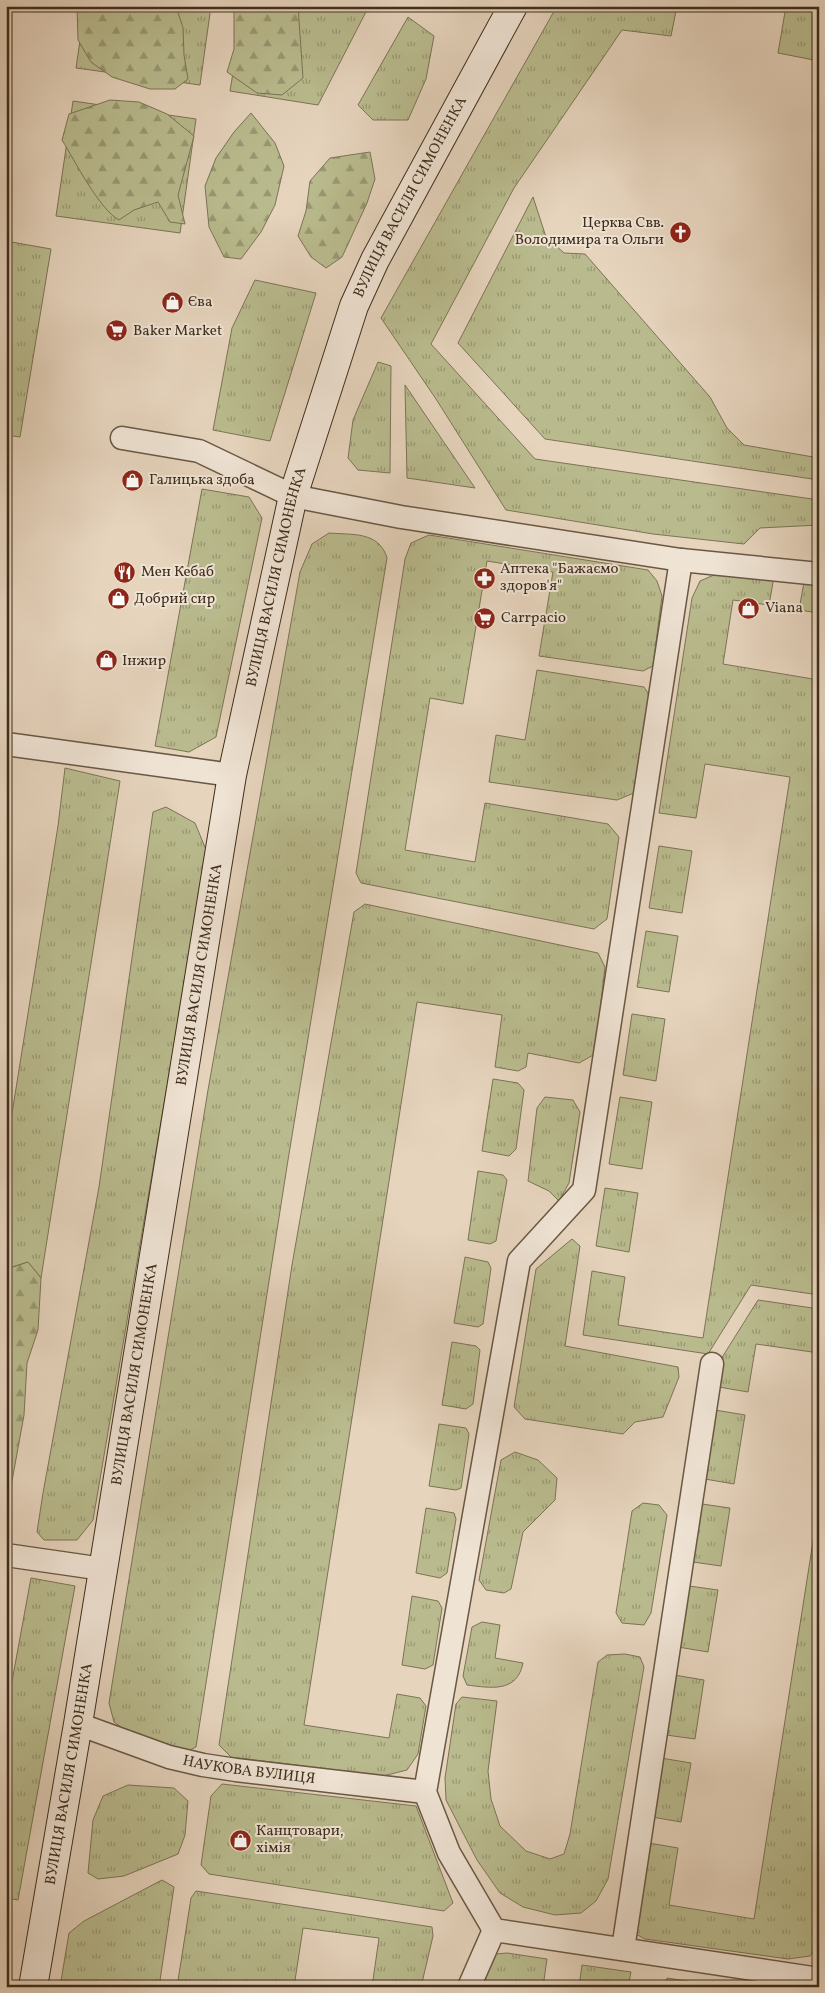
<svg xmlns="http://www.w3.org/2000/svg" width="825" height="1993" font-family="Vollkorn,serif">
<defs>
<pattern id="grass-tufts" width="24" height="20" patternUnits="userSpaceOnUse" patternTransform="scale(1.25)"><rect width="24" height="20" fill="#b9bb8e"/><path d="M3 7l-1-3M5 7V3M7 7l1-3M15 17l-1-3M17 17v-4M19 17l1-3" fill="none" stroke="#989873"/></pattern>
<pattern id="forest-firs" width="22" height="20" patternUnits="userSpaceOnUse" patternTransform="scale(1.25)"><rect width="22" height="20" fill="#b9bb8e"/><path d="M5 1l3.5 6h-7zM16 11l3.5 6h-7z" fill="#989873"/></pattern>
</defs>
<rect width="100%" height="100%" fill="#e6d4bd"/>
<filter id="stains"><feTurbulence type="fractalNoise" baseFrequency=".004" numOctaves="4"/><feColorMatrix values="0 0 0 0 .2 0 0 0 0 .09 0 0 0 0 .02 0 0 0 .5 -.17"/></filter>
<radialGradient id="worn" r=".72"><stop offset=".6" stop-color="#630" stop-opacity="0"/><stop offset="1" stop-color="#630" stop-opacity=".3"/></radialGradient>
<!-- grass -->
<g fill="url(#grass-tufts)" stroke="#7c7455">
<polygon points="85,6 211,6 200,85 76,68"/>
<polygon points="244,6 369,6 318,105 230,91"/>
<polygon points="557,6 677,6 671,36 622,30 514,188 431,344 535,459 819,500 819,525 760,528 744,544 653,534 506,510 436,399 381,318"/>
<polygon points="786,6 819,6 819,61 778,53"/>
<polygon points="408,17 434,36 426,79 408,120 373,120 358,105"/>
<polygon points="73,101 196,119 180,233 56,216"/>
<polygon points="533,197 546,237 564,253 585,254 710,397 727,428 744,445 819,458 819,480 545,439 458,343"/>
<polygon points="6,241 51,249 20,437 6,435"/>
<polygon points="255,280 316,293 270,441 213,430 232,328"/>
<polygon points="378,362 391,366 390,473 358,470 348,458 353,420"/>
<polygon points="405,385 475,488 407,478"/>
<polygon points="202,489 249,497 262,518 216,737 189,752 155,746"/>
<path d="M329,533C352,535 379,531 387,558L288,1160L196,1747L182,1754L139,1740L114,1722L109,1703L208,1090L300,572L312,544Z"/>
<polygon points="429,535 648,570 657,581 662,596 653,666 643,671 539,656 553,572 487,561 463,704 430,698 405,850 475,862 485,803 608,824 619,837 607,919 594,929 361,883 356,873 405,559 411,543"/>
<polygon points="721,572 774,577 769,605 733,600 723,664 819,680 819,1295 751,1285 708,1354 583,1335 592,1271 625,1277 618,1325 703,1338 790,777 705,764 696,818 659,813 692,598 700,581"/>
<polygon points="804,582 819,584 819,613 799,610"/>
<polygon points="537,670 644,687 650,696 634,793 617,800 489,782 496,735 525,740"/>
<polygon points="65,768 120,781 41,1278 28,1262 6,1269 6,1151 58,826"/>
<polygon points="166,807 195,823 207,852 93,1520 77,1540 44,1540 37,1532 43,1493 99,1187 153,812"/>
<polygon points="659,846 692,851 682,913 649,908"/>
<polygon points="365,904 598,953 605,967 595,1054 579,1063 528,1053 526,1067 518,1071 495,1067 502,1015 417,1002 304,1725 389,1738 397,1694 420,1698 426,1706 418,1754 407,1770 383,1776 231,1757 219,1745 292,1265 354,912"/>
<polygon points="646,931 678,936 669,992 637,987"/>
<polygon points="632,1014 665,1019 656,1081 623,1075"/>
<polygon points="493,1079 518,1083 524,1090 516,1149 509,1156 482,1151"/>
<polygon points="545,1097 573,1100 580,1112 569,1183 559,1201 549,1191 528,1181 537,1108"/>
<polygon points="620,1097 652,1102 642,1169 609,1164"/>
<polygon points="478,1171 503,1175 507,1180 496,1241 490,1244 468,1240"/>
<polygon points="605,1188 638,1193 629,1252 596,1246"/>
<polygon points="572,1239 580,1246 565,1346 678,1367 679,1377 663,1417 635,1422 623,1434 525,1419 514,1407 536,1269"/>
<polygon points="465,1257 488,1262 491,1268 483,1324 478,1327 454,1323"/>
<polygon points="758,1300 819,1309 819,1353 756,1344 748,1392 713,1386 716,1367"/>
<polygon points="452,1342 476,1346 480,1350 473,1404 466,1409 442,1405"/>
<polygon points="709,1409 745,1415 734,1484 699,1478"/>
<polygon points="439,1424 466,1428 469,1434 461,1488 456,1490 429,1486"/>
<polygon points="515,1452 538,1460 557,1478 555,1500 523,1532 511,1589 504,1593 486,1590 479,1580 501,1460"/>
<polygon points="643,1503 659,1505 667,1515 651,1613 644,1625 622,1623 616,1613 632,1511"/>
<polygon points="695,1503 730,1508 721,1566 686,1561"/>
<polygon points="819,1503 819,1944 810,1956 788,1959 645,1939 632,1932 643,1842 678,1848 669,1905 754,1919"/>
<polygon points="426,1508 454,1513 456,1519 447,1573 440,1578 416,1573"/>
<polygon points="31,1578 75,1586 18,1900 6,1898 6,1714"/>
<polygon points="682,1585 718,1590 708,1652 672,1646"/>
<polygon points="412,1596 438,1601 442,1608 433,1665 425,1669 402,1665"/>
<path d="M482,1622L500,1625L495,1658L523,1663C517,1693 491,1688 467,1685L463,1676L472,1627Z"/>
<polygon points="625,1654 640,1657 644,1667 608,1879 596,1901 581,1913 555,1915 523,1907 500,1893 477,1860 446,1800 445,1778 456,1704 462,1697 497,1701 488,1771 491,1799 500,1826 526,1851 550,1859 564,1854 570,1834 598,1662 607,1655"/>
<polygon points="668,1674 704,1680 695,1739 659,1734"/>
<polygon points="655,1757 691,1763 681,1822 646,1816"/>
<polygon points="222,1784 416,1806 453,1903 444,1911 209,1874 201,1865 211,1796"/>
<polygon points="128,1785 174,1788 188,1801 185,1835 178,1854 124,1876 98,1879 88,1873 93,1820 103,1796"/>
<polygon points="162,1880 174,1887 159,1987 60,1987 69,1933 84,1921"/>
<polygon points="196,1891 432,1927 433,1936 421,1987 372,1987 379,1938 303,1928 294,1987 177,1987 191,1898"/>
<polygon points="507,1953 547,1959 543,1987 478,1987 495,1954"/>
<polygon points="582,1965 631,1972 628,1987 579,1987"/>
<polygon points="667,1978 720,1986 665,1987"/>
</g>
<!-- forest -->
<g fill="url(#forest-firs)" stroke="#7c7455">
<polygon points="77,6 176,6 183,28 184,55 188,79 175,89 150,89 112,77 91,62 78,40"/>
<polygon points="234,6 298,6 303,78 282,95 257,93 227,72 234,49"/>
<path d="M110,100L139,102L167,114L194,136L178,195L185,224L170,222L158,202L134,210L119,220C99,209 75,161 62,140L69,114Z"/>
<polygon points="251,113 275,143 284,166 275,205 261,232 241,259 224,257 209,227 205,186 216,158 234,132"/>
<polygon points="370,152 375,179 367,203 342,257 326,268 311,257 298,236 306,211 310,181 330,158"/>
<polygon points="28,1262 41,1278 38,1330 27,1363 24,1415 6,1514 6,1272 7,1269"/>
</g>
<g fill="none" stroke-linecap="round" stroke-linejoin="round">
<defs>
<g id="lane">
<polyline points="122,438 199,451 293,496 401,517 681,560 819,574"/>
<polyline points="681,560 584,1190 519,1261 425,1792 449,1853 494,1930 819,1979"/>
<polyline points="6,744 232,775"/>
<polyline points="6,1555 103,1569"/>
<path id="s1" d="M78,1724L169,1757L203,1765L236,1770L425,1792"/>
<polyline points="623,1949 712,1364"/>
<polyline points="469,1987 494,1930"/>
</g>
<g id="secondary">
<path id="s2" d="M33,1987L78,1724L232,775L293,496L354,306L375,260L513,6"/>
</g>
</defs>
<!-- lane casing -->
<use href="#lane" stroke="#695844" stroke-width="25"/>
<!-- secondary casing -->
<use href="#secondary" stroke="#3f2e1c" stroke-width="30"/>
<!-- lane -->
<use href="#lane" stroke="#efe3d4" stroke-width="22"/>
<!-- secondary -->
<use href="#secondary" stroke="#efe3d4" stroke-width="28"/>
</g>
<!-- icons -->
<defs>
<symbol id="church-disc" viewBox="-11 -11 22 22"><circle r="9.5" fill="#8f2418" stroke="#efe3d4"/><path d="M-1.2-6h2.4v3.5h3.3v2.4h-3.3V6h-2.4V-.1h-3.3v-2.4h3.3Z" fill="#fff"/></symbol>
<symbol id="shop-disc" viewBox="-11 -11 22 22"><circle r="9.5" fill="#8f2418" stroke="#efe3d4"/><path d="M-5-2.5h2.3a2.7 3.5 0 0 1 5.4 0H5L5.5 6h-11ZM-1.5-2.5h3a1.5 2.3 0 0 0-3 0Z" fill="#fff"/></symbol>
<symbol id="supermarket-disc" viewBox="-11 -11 22 22"><circle r="9.5" fill="#8f2418" stroke="#efe3d4"/><path d="M-6-5.5h2.5l.6 2H6L4.5 2H-2.5L-4.4-4H-6ZM-1.5 3.2a1.3 1.3 0 1 0 .1 0ZM3 3.2a1.3 1.3 0 1 0 .1 0Z" fill="#fff"/></symbol>
<symbol id="restaurant-disc" viewBox="-11 -11 22 22"><circle r="9.5" fill="#8f2418" stroke="#efe3d4"/><path d="M-5-6h1v4h1v-4h1v4h1v-4h1v5L-1.5 .5V6h-2V.5L-5-1ZM5-6V6H3V1.5H1.5Q1.5-4 5-6Z" fill="#fff"/></symbol>
<symbol id="pharmacy-disc" viewBox="-11 -11 22 22"><circle r="9.5" fill="#8f2418" stroke="#efe3d4"/><path d="M-2-6h4v4h4v4h-4v4h-4v-4h-4v-4h4Z" fill="#fff"/></symbol>
</defs>
<g fill-rule="evenodd">
<use href="#church-disc" x="668" y="220" width="25" height="25"/>
<use href="#shop-disc" x="160" y="290" width="25" height="25"/>
<use href="#supermarket-disc" x="104" y="318" width="25" height="25"/>
<use href="#shop-disc" x="120" y="468" width="25" height="25"/>
<use href="#restaurant-disc" x="112" y="560" width="25" height="25"/>
<use href="#pharmacy-disc" x="472" y="566" width="25" height="25"/>
<use href="#shop-disc" x="106" y="586" width="25" height="25"/>
<use href="#shop-disc" x="736" y="596" width="25" height="25"/>
<use href="#supermarket-disc" x="472" y="606" width="25" height="25"/>
<use href="#shop-disc" x="94" y="648" width="25" height="25"/>
<use href="#shop-disc" x="228" y="1828" width="25" height="25"/>
</g>
<g text-anchor="middle" dominant-baseline="central" stroke-width="4" stroke-linejoin="round" paint-order="stroke">
<!-- street labels -->
<g font-size="15" fill="#3f2e1c" stroke="#efe3d4">
<text stroke="none"><textPath href="#s2" startOffset="1836">ВУЛИЦЯ ВАСИЛЯ СИМОНЕНКА</textPath></text>
<text stroke="none"><textPath href="#s2" startOffset="1431">ВУЛИЦЯ ВАСИЛЯ СИМОНЕНКА</textPath></text>
<text stroke="none"><textPath href="#s2" startOffset="1026">ВУЛИЦЯ ВАСИЛЯ СИМОНЕНКА</textPath></text>
<text stroke="none"><textPath href="#s2" startOffset="621">ВУЛИЦЯ ВАСИЛЯ СИМОНЕНКА</textPath></text>
<text stroke="none"><textPath href="#s1" startOffset="178">НАУКОВА ВУЛИЦЯ</textPath></text>
<text stroke="none"><textPath href="#s2" startOffset="216">ВУЛИЦЯ ВАСИЛЯ СИМОНЕНКА</textPath></text>
</g>
<!-- poi labels -->
<g font-size="15" fill="#3f2e1c" stroke="#efe3d4" text-anchor="start">
<text x="664" y="223" text-anchor="end">Церква Свв.<tspan x="664" dy="17">Володимира та Ольги</tspan></text>
<text x="188" y="302">Єва</text>
<text x="133" y="331">Baker Market</text>
<text x="149" y="480">Галицька здоба</text>
<text x="500" y="569">Аптека "Бажаємо<tspan x="500" dy="17">здоров'я"</tspan></text>
<text x="141" y="572">Мен Кебаб</text>
<text x="134" y="599">Добрий сир</text>
<text x="765" y="608">Viana</text>
<text x="501" y="618">Carrpacio</text>
<text x="122" y="661">Інжир</text>
<text x="256" y="1831">Канцтовари,<tspan x="256" dy="17">хімія</tspan></text>
</g>
</g>
<!-- margin -->
<rect width="825" height="1993" fill="none" stroke="#e6d4bd" stroke-width="25"/>
<rect x="8" y="8" width="810" height="1978" fill="none" stroke="#3f2e1c" stroke-width="2.5"/>
<rect x="12" y="12" width="800" height="1968" fill="none" stroke="#3f2e1c"/>
<rect width="100%" height="100%" filter="url(#stains)"/>
<rect width="100%" height="100%" fill="url(#worn)"/>
</svg>
